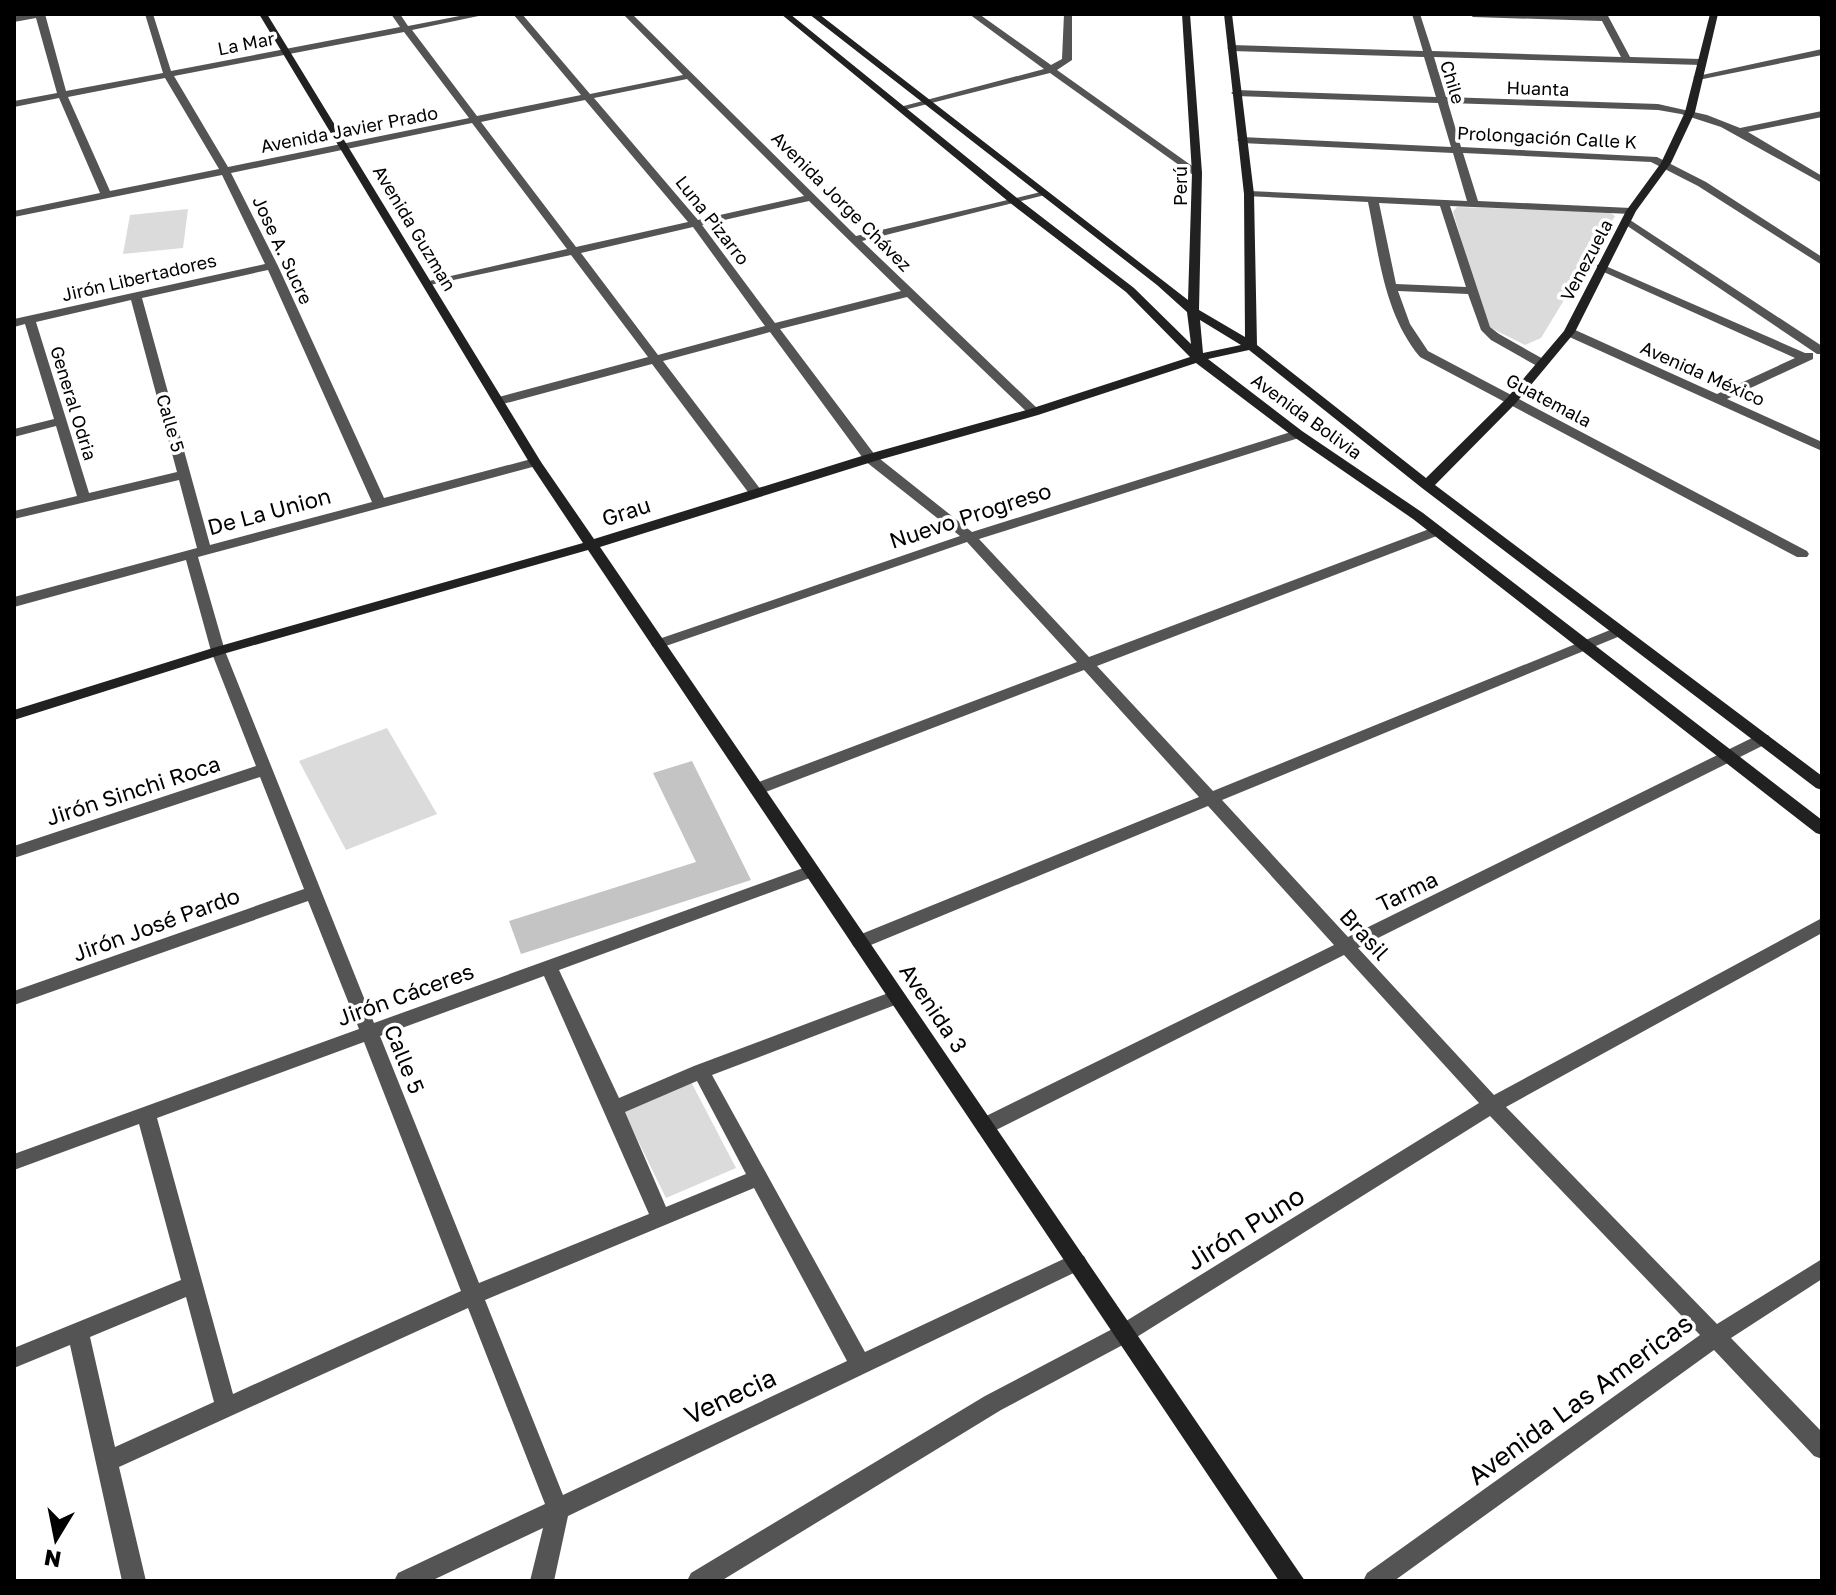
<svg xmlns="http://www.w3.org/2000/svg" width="1836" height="1595" font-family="'Golos Text',sans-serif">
<rect width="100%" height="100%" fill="#fff"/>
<!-- green -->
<g fill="#dbdbdb">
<polygon points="1457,207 1609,212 1615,216 1541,338 1525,345 1487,326 1453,212"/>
<polygon points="188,209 183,248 123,254 130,215"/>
<polygon points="387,728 437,814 346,850 299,761"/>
<polygon points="690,1080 736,1168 666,1198 622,1108"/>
</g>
<!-- building -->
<polygon fill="#c4c4c4" points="692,761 751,880 521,954 509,921 696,862 653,773"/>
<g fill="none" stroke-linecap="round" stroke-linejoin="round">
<!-- street -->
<g fill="#545454" fill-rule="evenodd">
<path d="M27,14H45L66,91L163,73L145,14H153L171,71L400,27L391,14H400L408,26L470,14H488L412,30L477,116L581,95L513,14H522L590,94L683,75L623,14H632L856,236L1045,191V195L862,241L1038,409V415H1030L907,297L780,329L875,455L972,532L1294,431H1302V437L979,539L1089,657L1432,528H1442L1444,531L1442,534L1097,666L1213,791L1615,628L1620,626L1627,631L1625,634L1222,800L1348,937L1758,735H1768L1771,739L1768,743L1358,948L1494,1095L1822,918V933L1506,1107L1717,1324L1822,1259V1279L1731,1338L1822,1432V1459L1814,1456L1714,1350L1394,1581H1363L1367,1573L1700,1335L1490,1116L1132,1340L1001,1410L721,1581H687L691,1573L985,1396L1118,1326L1479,1103L1344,955L992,1132L985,1134L978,1132L976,1126L978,1120L1334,945L1208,806L866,947H854L851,942L854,937L1199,797L1084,670L763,793H751L749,789L751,785L1077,662L967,542L663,647H653L651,644L653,641L960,536L865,461L770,332L663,361L761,490V496H751L652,364L503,404H495V398L648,357L571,255L425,286V282L567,249L472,123L231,173L278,266L384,498L535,458L541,462L540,465L198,557L225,651L374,1023L806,867H818L820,871L818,875L559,970L619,1098L694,1066L891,992L897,990L903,992L906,997L903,1002L712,1075L865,1352L1070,1256L1077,1253L1084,1256L1087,1262L1084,1268L568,1516L554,1581H530L543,1528L431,1581H394L398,1573L545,1504L468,1308L119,1467L146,1581H122L70,1345L14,1368V1348L181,1280L139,1124L14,1170V1154L359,1029L308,901L14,1005V991L304,889L260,777L14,858V846L256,766L211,651L186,560L14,607V597L197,548L179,480L14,519V511L77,496L56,426L14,437V429L54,419L25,324L14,327V319L265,264L222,175L14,217V211L100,193L59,98L14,107V101L57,93L36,18L14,22V16ZM404,32L469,118L228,167L174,76ZM165,78L219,169L110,191L68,97ZM687,79L804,196L698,220L594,98ZM585,100L688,222L576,247L481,122ZM809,201L901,291L775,323L702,225ZM693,227L765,326L658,355L581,253ZM268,270L372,502L210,545L142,298ZM131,300L177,472L89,493L36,322ZM544,976L649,1214L479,1283L380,1036ZM364,1042L461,1291L233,1394L157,1118ZM697,1081L746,1174L666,1207L625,1112ZM754,1188L847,1361L563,1495L485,1300ZM186,1297L214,1402L115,1447L90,1337Z"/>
<polygon points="969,14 979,14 1051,65 1062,59 1064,14 1072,14 1072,60 1057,70 1202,173 1193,175 1050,73 900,111 900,107 1044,69"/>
<path d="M1412,14H1420L1432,51L1621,57L1602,21L1473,17L1469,14H1607L1630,57L1701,59L1706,62L1701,65L1434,57L1446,97L1658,104L1707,115L1740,128L1822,111V117L1748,132L1822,176V183L1721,127L1681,114L1658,110L1448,103L1461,147L1657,157L1706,182L1822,257V265L1698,186L1651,162L1463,153L1478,201L1631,208L1636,211L1631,214L1450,206L1490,327L1499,334L1545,360V366H1537L1491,340L1481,330L1468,294L1398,291L1410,324L1428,351L1807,551L1809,554L1807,557H1797L1420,357C1384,314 1379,255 1368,202L1245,196V192L1249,191L1467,201L1453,153L1242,143L1237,140L1242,137L1451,147L1438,103L1236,96L1231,93L1236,90L1436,97L1424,57L1232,51L1227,48L1232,45L1423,51ZM1379,203L1440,206L1466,287L1396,284Z"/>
<polygon points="1815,14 1822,14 1822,18"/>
<polygon points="1822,49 1822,55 1698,80 1693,77"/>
<polygon points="1627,218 1822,346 1822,354 1817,354 1623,223 1622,221"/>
<polygon points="1601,264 1805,353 1813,353 1813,359 1727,399 1822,442 1822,451 1565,335 1565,329 1573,329 1717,394 1795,358 1597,269 1597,265"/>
</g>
<!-- secondary -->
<path fill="#212121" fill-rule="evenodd" d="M259,14H267L541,462L594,539L865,455L1030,409L1190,357L1126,292L1009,202L781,14H790L1017,198L1134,288L1191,344L1187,312L1157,285L809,14H819L1188,300L1192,173L1182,14H1190L1202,173L1199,310L1245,337L1244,194L1224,14H1232L1254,194L1257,345L1426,478L1507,398L1564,331L1626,211L1661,163L1685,112L1710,14H1718L1695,112L1671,163L1636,211L1575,332L1515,404L1435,485L1822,776V790L1816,788L1422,488L1249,350L1208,359L1302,431L1423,513L1822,820V835L1816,833L1413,519L1294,437L1196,363L1038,415L875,461L600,547L1305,1581H1279L588,550L223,654L14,720V710L213,648L583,543L529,462ZM1200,320L1241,345L1203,353Z"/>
</g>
<g text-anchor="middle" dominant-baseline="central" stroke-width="7" stroke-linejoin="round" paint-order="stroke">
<!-- far-street labels -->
<g font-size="18" fill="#000" stroke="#fff">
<text transform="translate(246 43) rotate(-11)">La Mar</text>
<text transform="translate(1453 82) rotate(73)">Chile</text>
<text transform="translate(1538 88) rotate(2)">Huanta</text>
<text transform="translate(349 129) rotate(-11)">Avenida Javier Prado</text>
<text transform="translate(1547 137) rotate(3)">Prolongación Calle K</text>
<text transform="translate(1180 186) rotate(-90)">Perú</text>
<text transform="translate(842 201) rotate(45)">Avenida Jorge Chávez</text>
<text transform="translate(713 220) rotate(52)">Luna Pizarro</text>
<text transform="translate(415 228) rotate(59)">Avenida Guzman</text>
<text transform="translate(283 250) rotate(65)">Jose A. Sucre</text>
<text transform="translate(1586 260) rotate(-62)">Venezuela</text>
<text transform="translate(139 277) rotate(-13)">Jirón Libertadores</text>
<text transform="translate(1703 373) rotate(24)">Avenida México</text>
<text transform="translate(1549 400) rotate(28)">Guatemala</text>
<text transform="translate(74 403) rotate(73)">General Odria</text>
<text transform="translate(1307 416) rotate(36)">Avenida Bolivia</text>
<text transform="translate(171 423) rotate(74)">Calle 5</text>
</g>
<!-- street labels -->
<g font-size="22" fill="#000" stroke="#fff">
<text transform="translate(269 511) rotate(-15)">De La Union</text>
<text transform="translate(626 511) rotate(-18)">Grau</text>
<text transform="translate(970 515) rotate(-18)">Nuevo Progreso</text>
<text transform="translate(133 790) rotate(-18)">Jirón Sinchi Roca</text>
<text transform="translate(1407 891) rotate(-26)">Tarma</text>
<text transform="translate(156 924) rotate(-20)">Jirón José Pardo</text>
<text transform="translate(1365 934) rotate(47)">Brasil</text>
<text transform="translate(405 994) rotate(-20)">Jirón Cáceres</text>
<text transform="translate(934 1008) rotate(56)">Avenida 3</text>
<text transform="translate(405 1059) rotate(68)">Calle 5</text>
</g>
<!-- near-street labels -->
<g font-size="26" fill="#000" stroke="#fff">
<text transform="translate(1245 1228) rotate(-32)">Jirón Puno</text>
<text transform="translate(730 1396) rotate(-25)">Venecia</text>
<text transform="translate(1580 1399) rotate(-36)">Avenida Las Americas</text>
</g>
</g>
<!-- border -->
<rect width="1836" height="1595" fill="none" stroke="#000000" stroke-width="32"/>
<!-- north arrow -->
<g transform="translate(56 1539) rotate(190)" stroke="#ffffff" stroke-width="6" paint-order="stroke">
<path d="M0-6L14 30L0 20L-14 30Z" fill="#000000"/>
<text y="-12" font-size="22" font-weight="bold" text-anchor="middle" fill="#000000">N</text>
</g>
</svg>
